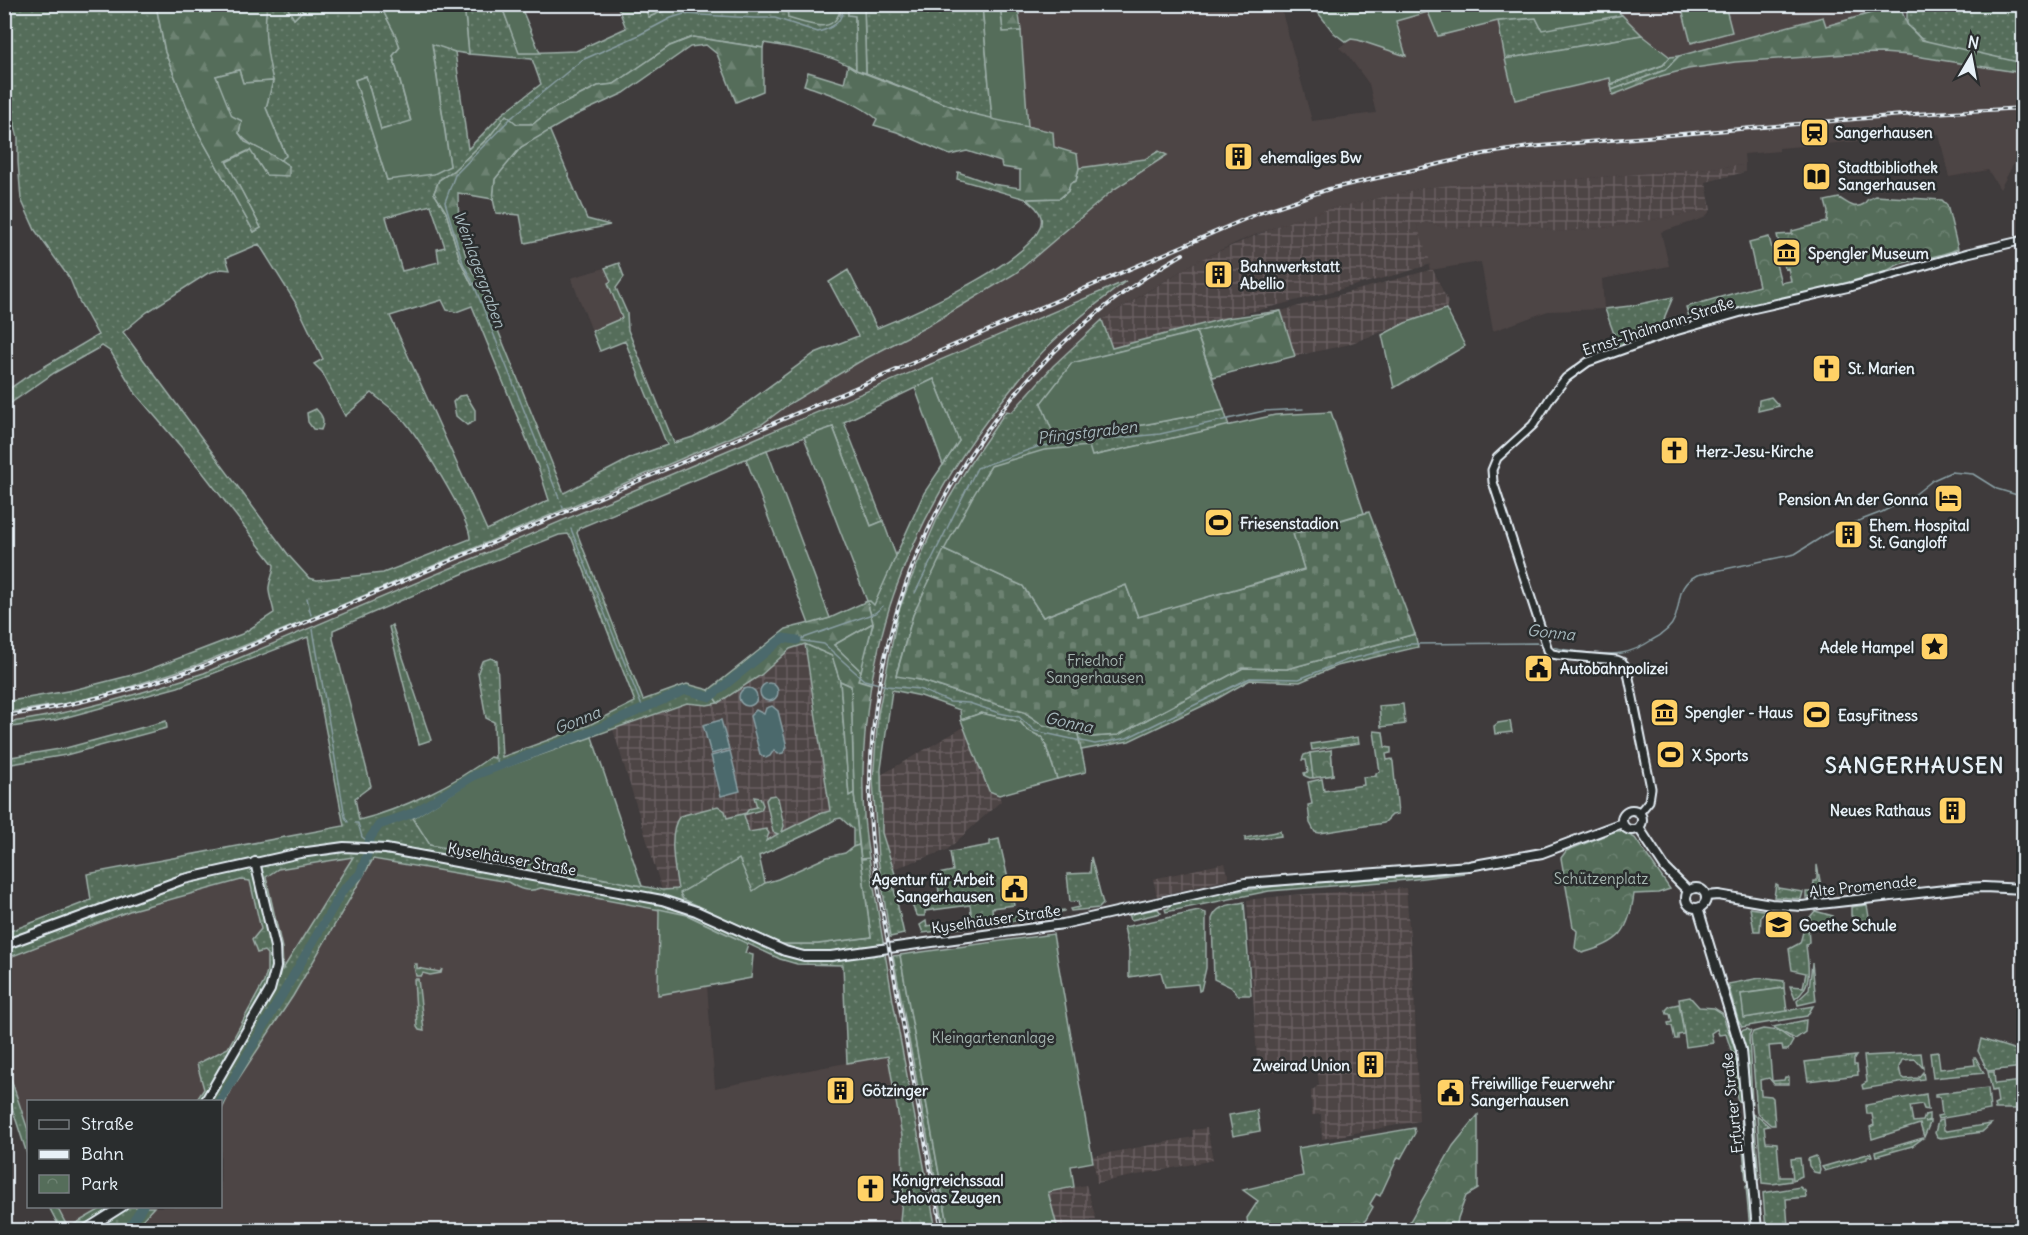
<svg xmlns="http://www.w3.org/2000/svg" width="2028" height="1235" font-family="Delius,sans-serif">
<defs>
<pattern id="industrial-grid" width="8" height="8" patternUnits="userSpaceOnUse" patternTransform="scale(1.5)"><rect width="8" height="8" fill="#4e4545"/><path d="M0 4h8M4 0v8" fill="none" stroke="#686061"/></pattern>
<pattern id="grass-dots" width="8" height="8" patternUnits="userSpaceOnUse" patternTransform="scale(1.5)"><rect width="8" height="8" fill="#556d5a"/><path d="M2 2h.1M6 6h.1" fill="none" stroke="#6d8272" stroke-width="1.8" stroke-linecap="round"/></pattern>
<pattern id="forest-firs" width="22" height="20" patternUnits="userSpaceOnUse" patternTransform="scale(1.5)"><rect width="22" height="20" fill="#556d5a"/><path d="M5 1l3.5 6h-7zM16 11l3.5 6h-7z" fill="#6d8272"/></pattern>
<pattern id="cemetery-stones" width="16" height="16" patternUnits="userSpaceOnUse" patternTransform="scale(1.5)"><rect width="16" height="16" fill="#556d5a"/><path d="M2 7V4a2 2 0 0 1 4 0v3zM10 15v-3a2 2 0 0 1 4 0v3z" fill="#6d8272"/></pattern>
<pattern id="park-crowns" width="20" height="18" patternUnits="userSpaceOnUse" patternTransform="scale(1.5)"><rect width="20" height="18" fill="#556d5a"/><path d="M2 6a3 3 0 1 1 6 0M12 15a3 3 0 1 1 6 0" fill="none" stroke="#6d8272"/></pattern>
</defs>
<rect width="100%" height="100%" fill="#3f3b3c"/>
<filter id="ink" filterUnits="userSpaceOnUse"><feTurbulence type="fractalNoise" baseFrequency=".0167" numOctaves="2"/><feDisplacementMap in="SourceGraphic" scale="12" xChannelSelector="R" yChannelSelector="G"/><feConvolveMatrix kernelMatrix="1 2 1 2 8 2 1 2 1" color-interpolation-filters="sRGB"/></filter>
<g filter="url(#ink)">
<!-- built -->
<g fill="#4e4545">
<polygon points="1018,5 1280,5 1312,121 1376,113 1369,84 1347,54 1339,48 1350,39 1358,40 1406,55 1396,21 1429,11 1438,36 1498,21 1515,100 1611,78 1613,95 1661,76 1688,69 1735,62 1882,53 1909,55 2023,73 2023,146 2000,189 1988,170 1949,177 1939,134 1779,148 1779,151 1744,154 1745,165 1529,183 1460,184 1423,188 1325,210 1280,225 1240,241 1199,260 1140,296 1102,320 1070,349 1012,413 969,465 938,517 908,586 898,613 878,714 873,781 878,859 883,901 945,1230 936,1230 886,964 866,841 863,763 871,684 882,631 898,582 929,512 961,459 997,406 1029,367 1058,337 1123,283 204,673 149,691 64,714 5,723 5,713 63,704 108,694 197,665 748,431 859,362 926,327 1016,273 1113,190 1166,155 1159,151 1145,159 1079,168 1076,154 1054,147 1053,132 1028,127"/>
<polygon points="1609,5 1902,5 1826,26 1823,17 1670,57 1655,46"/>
<polygon points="1711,210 1704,218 1661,232 1669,266 1602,279 1604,309 1548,311 1493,331 1481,262 1430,270 1429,267 1430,264 1417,226 1426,222 1448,228 1532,225 1556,232 1610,227"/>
<polygon points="605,268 611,282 608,283 622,318 592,331 571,278"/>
<polygon points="354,857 309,930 283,970 282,948 266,877 278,869"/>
<polygon points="373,859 508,882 520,889 532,891 541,888 659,909 658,994 707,986 715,1088 888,1055 902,1136 903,1189 900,1221 894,1220 841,1230 133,1230 154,1207 220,1206 221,1111 233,1087"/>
<polygon points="241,880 250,881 252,888 261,929 256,935 267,954 267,971 264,981 228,1048 197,1064 204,1089 196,1101 28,1102 28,1132 5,1058 4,959 132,910"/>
<polygon points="57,1207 104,1207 68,1228"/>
</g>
<!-- industrial -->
<g fill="url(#industrial-grid)">
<polygon points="1745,165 1745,172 1706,182 1711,210 1610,227 1556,232 1532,225 1448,228 1426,222 1417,226 1431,264 1403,273 1111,348 1102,320 1199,260 1280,225 1325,210 1423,188 1460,184 1529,183"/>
<polygon points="1430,270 1433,270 1448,302 1446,309 1346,345 1295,356 1281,311"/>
<polygon points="805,644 830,811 818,814 764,841 678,889 662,890 613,729 687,703 707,705 718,703 761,675 790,649"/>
<polygon points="964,727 989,791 999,795 1001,801 947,850 893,869 882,833 881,775"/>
<polygon points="1225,863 1229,879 1157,896 1153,879"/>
<polygon points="1406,888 1414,991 1419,1121 1322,1139 1321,1114 1312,1115 1311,1091 1319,1085 1317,1066 1258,1074 1247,900 1290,895"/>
<polygon points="1207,1128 1213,1160 1097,1183 1093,1156 1193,1137 1192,1130"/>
<polygon points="1086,1185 1096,1219 1057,1226 1048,1192"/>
</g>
<!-- grass -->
<g fill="url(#grass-dots)" stroke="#9eafa9" stroke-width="1.5" fill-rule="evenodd">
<path d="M5,5H156L165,52L196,129L254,232L261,228L226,162L251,150L266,175L289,166L280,160L286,155L266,108L273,81L268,60L264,26L267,5H286L294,19L302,11L300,5H380L396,36L400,47L393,56L411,122L381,130L366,76L355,80L387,180L450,166L432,43L455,52L468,149L502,114L541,84L532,59L469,54L464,5H472L474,11L502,7L520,53L576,51L626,28L617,5H643L649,17L679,5H787L788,18L840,15L841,5H848V15H855L856,70C829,53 796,48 764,43L763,48L693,37L670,46L614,84L598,86L551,110L533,124H517L506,116L490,136L453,171L439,180L434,193L446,212L460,260L472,285L478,281L564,493L633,457L667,445L625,341L600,351L592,331L622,318L608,283L611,281L605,268L619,263L624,277L616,288L627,313L628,330L674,443L693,437L721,422L815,353L858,336L829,282L848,270L877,328C907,316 1050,254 1041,217C1039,209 1032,204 1026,199L1060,198L1068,191L1070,183L1076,181L1079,168L1145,159L1159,151L1167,155L1113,190L1016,273L926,327L859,362L789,404L762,424L314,617L197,665L108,694L63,704L5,713V702L73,690L140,673L242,634L274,613C273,604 268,594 269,587C270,579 274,573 274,565L200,469L136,394L111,352L102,346L54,373L5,407V392L25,378L98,335L78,299L70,279L35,230L21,199L18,162V138L14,121L5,106ZM431,205L445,247L437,249L439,262L402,271L386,217ZM259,244L297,305L323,359L314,364L322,372L345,416L372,393C381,401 392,408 401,417C416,433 471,520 470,539L383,573L317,580L309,578L290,557L123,332L147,312L208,273L221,269L230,270L226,258ZM442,300L447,310L456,312L472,306L540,472L549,500L487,530L390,316Z"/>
<polygon points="864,5 982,5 992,119 969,113 866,73"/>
<polygon points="1907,5 2023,5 2023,64 1928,42 1920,38 1907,24"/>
<polygon points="1622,15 1642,35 1505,59 1498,21 1536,18 1542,29"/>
<polygon points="1679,56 1665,70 1612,90 1611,85 1663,65 1670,57"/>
<polygon points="549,129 587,219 610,225 525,243 520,215 496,213 493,199 495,179 521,147"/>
<path d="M1126,281C1103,299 1080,316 1059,336C1042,351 1027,369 1013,387C965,445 924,512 898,583C885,616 878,650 871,684L858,680L873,624L867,601H870L874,604L924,493L959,441L934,379L844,422L883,521L871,526L833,427L767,450L579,528L577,533L643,700L687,684L709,690L718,703L707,705L687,703L477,777L430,845L662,890L678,889C675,871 667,831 680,816L718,806L725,811L727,818L746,813L749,809L757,807L754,797L760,798L763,805L761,810L744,815L749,832L766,829L769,833L766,841L778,834L773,832L766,800L769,796L775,795L778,798L784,826L782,832L818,814L830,811L805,644L832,656L840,681L849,795L854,793L859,845L853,847V829L841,818L836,819C812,834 785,843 759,856L765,883L753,892L683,899L781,944H818L871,937L861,859L869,858L893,1001L936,1230H910L900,1221L903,1189L902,1136L888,1056L847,1063L843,965L797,964L780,959L687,915L541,888C528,893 519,889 508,882L373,859L293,996L233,1087L221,1111L220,1102L196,1101L204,1089L197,1064L228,1048L264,982L267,971V954L264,951L257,953L252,940L261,929L250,881L241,880L132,910L5,959V933L91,900L87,874L344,826L308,637L178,687L56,720L5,728V723C73,714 139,694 204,673ZM568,534L572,539L635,702L589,725L502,757L497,661L491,658L482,661L478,672L486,718L494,722L495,758L490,757C456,783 401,810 359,820L355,798L371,786L333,639V630L476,568L559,535ZM353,857L283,969L282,948L266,877L278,869Z"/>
<polygon points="1673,297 1665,316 1663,328 1618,345 1605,309 1630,306"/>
<polygon points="1281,311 1073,363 1053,433 1137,426 1224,410 1229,426 1092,456 973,496 913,615 896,675 920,680 965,695 1024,712 1043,725 1078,734 1086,772 1057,779 1043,738 1027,730 1020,722 981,713 961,720 960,710 921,696 892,690 881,769 882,833 895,874 892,880 904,934 890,937 878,859 873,781 878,714 898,613 908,586 938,517 969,465 1006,411 1012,412 1053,366 1102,320 1112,348 1226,318"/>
<polygon points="466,395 475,410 475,421 467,425 456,416 453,402 459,396"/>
<polygon points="1771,397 1779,406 1758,411 1759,400"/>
<path d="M316,409C323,416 325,421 321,430L313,429L308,422L307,413Z"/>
<polygon points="392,625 431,740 419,744 389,627"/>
<polygon points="166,721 167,728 66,755 5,765 5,758 66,748"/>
<polygon points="1374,731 1383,732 1385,747 1391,748 1391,753 1386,754 1387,760 1392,759 1393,762 1398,814 1392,815 1384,823 1320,833 1315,832 1310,823 1308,805 1312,804 1308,782 1322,779 1324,791 1364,785 1363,777 1376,776 1376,773 1380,772"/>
<polygon points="1358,737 1359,743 1312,750 1311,744"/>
<polygon points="1331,750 1333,775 1310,778 1305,776 1304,773 1308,772 1306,760 1302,760 1304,755 1310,753 1312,768"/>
<polygon points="1280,831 1281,836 1245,841 1245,838"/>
<polygon points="999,839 1014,905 992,908 993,918 1064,910 1064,911 1044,917 923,933 920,925 926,921 927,926 972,920 970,905 925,911 925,916 918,916 916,914 912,905 924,895 939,893 937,874 953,871 950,852 990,845 990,841"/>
<polygon points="1091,857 1103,904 1099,908 1071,911 1070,909 1079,907 1078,901 1070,902 1067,874 1090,873"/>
<polygon points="1817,865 1823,897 1806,898 1806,892 1813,892 1814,881 1817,881"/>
<polygon points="1464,873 1407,880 1269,891 1166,912 1165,909 1169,908 1169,906 1174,903 1231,888 1232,893 1238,891 1293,884"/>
<polygon points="1776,884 1778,885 1778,888 1803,892 1801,899 1774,897"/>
<path d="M1244,902L1251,995H1238L1231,987L1214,979L1212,919C1217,904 1231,905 1244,902Z"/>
<polygon points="1867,905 1870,923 1851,916 1851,907"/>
<polygon points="1750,908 1777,912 1776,915 1764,913 1761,916 1760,931 1754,931"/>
<polygon points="1158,909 1161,913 1131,920 1129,914"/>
<polygon points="1199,911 1206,913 1206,968 1201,990 1199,991 1198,984 1165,987 1161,972 1129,977 1129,950 1124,927"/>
<polygon points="1815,911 1833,916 1826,926 1812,927 1810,917"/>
<path d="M1808,925L1809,942L1806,945C1808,966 1814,985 1795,999L1790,986L1803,987L1806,973L1792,970L1789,949L1800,943L1803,932Z"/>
<polygon points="900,955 949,1230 945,1230 893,956"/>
<polygon points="1812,963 1816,1001 1798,1005 1797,1001 1809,990"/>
<polygon points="415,964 417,964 417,968 440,972 442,969 441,973 430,975 423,973 421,976 416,976 414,966"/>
<polygon points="1760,978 1784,981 1784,988 1741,994 1745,1018 1813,1006 1807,1016 1742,1027 1738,1020 1728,984"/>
<polygon points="414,979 418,979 424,1031 419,1030 417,1027"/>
<polygon points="1690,997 1699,1007 1714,1008 1722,1013 1736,1053 1732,1053 1726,1034 1719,1035 1717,1029 1711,1033 1713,1043 1686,1047 1679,999"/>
<polygon points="1806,1020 1805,1032 1795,1039 1773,1027"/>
<polygon points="1747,1029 1751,1031 1749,1035 1752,1103 1750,1101 1746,1058 1741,1031"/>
<polygon points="1763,1029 1779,1031 1793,1041 1788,1050 1783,1050 1782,1045 1769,1046 1772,1081 1784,1080 1785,1077 1789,1077 1789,1084 1774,1084 1769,1078 1760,1080 1761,1095 1771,1096 1773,1098 1775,1125 1771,1125 1757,1113 1751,1036 1753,1032"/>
<polygon points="1981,1039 2023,1052 2023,1067 1988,1071 1978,1051"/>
<polygon points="1938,1052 1940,1069 1975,1065 1974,1058 1976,1058 1984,1073 1933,1078 1930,1053"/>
<polygon points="1921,1053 1923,1068 1915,1059 1902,1060 1899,1067 1901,1076 1905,1079 1918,1078 1923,1072 1924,1079 1863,1089 1862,1085 1867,1082 1864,1056"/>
<polygon points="1736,1054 1741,1100 1740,1102 1737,1099 1732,1055"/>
<polygon points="1856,1056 1854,1059 1854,1065 1857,1065 1858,1075 1808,1081 1805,1062"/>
<polygon points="4,1058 28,1130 28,1157 5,1086"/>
<polygon points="1988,1072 1994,1072 1995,1084 2023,1081 2023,1109 1995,1109 1994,1105 1998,1103 1996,1090 1992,1091"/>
<polygon points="1988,1088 1990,1110 1938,1119 1937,1116 1942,1115 1940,1097 1935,1097 1935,1094"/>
<polygon points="1926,1094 1928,1110 1924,1109 1922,1104 1910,1106 1913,1122 1923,1121 1925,1115 1929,1114 1929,1120 1925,1122 1930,1121 1930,1123 1924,1137 1920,1124 1872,1139 1870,1127 1874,1125 1872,1114 1867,1114 1866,1105"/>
<polygon points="1257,1110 1260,1131 1233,1136 1229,1115"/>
<polygon points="1744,1113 1750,1181 1746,1181 1741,1128 1742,1114"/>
<polygon points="1750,1113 1754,1115 1759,1179 1758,1180 1756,1179"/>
<polygon points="1757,1116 1769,1126 1764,1127 1766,1142 1777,1143 1780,1177 1791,1177 1791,1181 1772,1184 1762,1183"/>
<polygon points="1943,1120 1944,1130 1947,1131 1991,1124 1982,1132 1941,1138 1937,1137 1935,1133 1938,1121"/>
<polygon points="1923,1138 1912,1146 1876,1156 1875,1152"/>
<polygon points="1871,1153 1872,1156 1867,1157 1867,1159 1825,1171 1822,1167"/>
<polygon points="1816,1156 1820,1169 1819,1173 1814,1172 1809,1166 1808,1159"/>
<polygon points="1800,1158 1802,1176 1793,1180 1791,1159"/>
<polygon points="1748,1184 1750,1185 1754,1230 1750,1230 1746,1186"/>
<polygon points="1800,1187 1805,1191 1806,1197 1786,1199 1788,1227 1784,1228 1784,1230 1766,1230 1763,1193"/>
<polygon points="49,1207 57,1207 68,1228 104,1207 154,1207 133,1230 61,1230"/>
</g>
<!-- forest -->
<g fill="url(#forest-firs)" stroke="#9eafa9" stroke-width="1.5">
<path d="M156,5H267C263,31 267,55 273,81L243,83L239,70L216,76L242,120L239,133L245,142L270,153L289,166V176L266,175L250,150L226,161L261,228L254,232L196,129L165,52Z"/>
<polygon points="286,5 300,5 302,11 294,19"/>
<polygon points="1000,5 1018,5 1021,31 1003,32"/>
<polygon points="1899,5 1908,26 1922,40 2018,62 2023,64 2023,73 1909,55 1882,53 1849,54 1735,62 1688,69 1661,76 1613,95 1612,90 1665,70 1679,56 1823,17 1826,26"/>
<path d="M693,37L763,48V91L736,102L717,54L706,45L690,47L624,93L576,115L521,147L495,179L493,199L458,193C458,223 461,256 478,281L472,285L460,260L446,212L434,193L439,180L453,171L490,136L506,115L517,124H533L551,110L598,86L614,84L670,46Z"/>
<path d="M848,65L856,70L969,113L1053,132L1054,147L1077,154L1079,168L1076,181L1070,183L1068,191L1060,198L1026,199L957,179L958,172L992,184L1020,188V170L1002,167L1001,162L967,151L950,155L897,132L874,125L877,119C856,101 829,94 804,85L808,72L844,83Z"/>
<polygon points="1281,311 1295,356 1213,377 1196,332"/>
<path d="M867,601L873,623L834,645L861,671L858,680L871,684C862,742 859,801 869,858L861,859L854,793L851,686L840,681L832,656L805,644L790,649L761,675L718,703L709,690L786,629L830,618Z"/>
<polygon points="1415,634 1418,647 1337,666 1300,682 1250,680 1213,701 1129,741 1081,750 1078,734 1092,737 1118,735 1243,668 1287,669"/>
</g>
<!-- cemetery -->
<polygon fill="url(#cemetery-stones)" stroke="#9eafa9" stroke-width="1.5" points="1369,512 1415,634 1287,669 1243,668 1118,735 1092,737 1043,725 1024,712 965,695 920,680 896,676 913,615 944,550 1023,586 1043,617 1126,585 1138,616 1304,570 1293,534"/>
<!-- park -->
<g fill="url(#park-crowns)" stroke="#9eafa9" stroke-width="1.5">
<path d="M1875,196L1942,200L1947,205L1958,249C1939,257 1919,259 1900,264C1894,266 1890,270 1884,272C1832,288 1779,299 1727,312L1726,310L1717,312L1718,315L1696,320L1689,317L1686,307L1759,286L1749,242L1769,237L1781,283L1791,281L1788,268L1785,269L1777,235L1792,234V231L1827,222L1828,212L1825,201L1839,198C1848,203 1854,210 1864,204L1867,200Z"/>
<polygon points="1403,704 1405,724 1381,727 1379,706"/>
<polygon points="1510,721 1512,732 1495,734 1494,726 1498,723"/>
<polygon points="1331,750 1333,775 1313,778 1310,753"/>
<path d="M1616,831H1621L1635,838L1670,889L1658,893L1634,894C1629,932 1620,943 1582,953L1575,948L1577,931L1573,927L1561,858L1566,851Z"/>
<polygon points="1478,1115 1478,1189 1466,1196 1458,1218 1456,1230 1405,1230 1453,1146"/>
<polygon points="1414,1128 1415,1133 1401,1158 1398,1157 1380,1196 1376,1194 1370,1204 1373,1207 1360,1230 1269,1230 1269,1226 1248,1226 1247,1218 1258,1201 1243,1190 1303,1176 1298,1148"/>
</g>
<!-- garden -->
<g fill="#556d5a" stroke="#9eafa9" stroke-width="1.5">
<polygon points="1609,4 1622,15 1542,30 1536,18 1498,21 1438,36 1428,12 1396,21 1406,56 1358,40 1351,39 1346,42 1334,33 1312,5"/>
<polygon points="380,5 464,5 469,54 455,52 432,44 450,166 434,174 387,180 355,80 366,76 381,130 411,121 393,56 400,47 396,36"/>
<polygon points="472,5 520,5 540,53 519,53 502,7 473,11"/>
<polygon points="643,5 667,5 669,8 649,17"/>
<path d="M787,5V4L841,5C837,37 809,24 788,18Z"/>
<polygon points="848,5 864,5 866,73 856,70 855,16 848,15"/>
<polygon points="982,5 1000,5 1003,32 1021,31 1028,127 992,119"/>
<polygon points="1681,5 1725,5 1732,32 1691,43"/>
<polygon points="1642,35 1670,57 1663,65 1611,84 1610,78 1515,100 1505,59"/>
<path d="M239,70L243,83L273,81L266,108L286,156L280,160C266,150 249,147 239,133L242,121L232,116L216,76Z"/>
<polygon points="1446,309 1465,346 1394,388 1382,335 1405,323"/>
<polygon points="1196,332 1224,410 1137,426 1053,433 1041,403 1072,363"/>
<polygon points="934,379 959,441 943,465 915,388"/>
<polygon points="1331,412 1364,513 1293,534 1304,569 1138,617 1126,585 1043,617 1023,586 944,550 973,496 991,466 1044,450 1089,446 1092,456 1275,415"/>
<polygon points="833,427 871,526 883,521 896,556 874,605 870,601 867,601 804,437"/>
<polygon points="767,450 830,618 809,624 746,459"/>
<polygon points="873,623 861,671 834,645"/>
<polygon points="840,681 851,686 854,793 849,796"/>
<polygon points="981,713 1020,722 1027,730 1043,738 1057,779 999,795 989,791 961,720"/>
<polygon points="592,737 642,886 430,845 413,818 477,777"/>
<polygon points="859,845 871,937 818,944 781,944 683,899 680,893 739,859 753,891 765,883 778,879 827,857 845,853 853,847"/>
<polygon points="659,909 687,915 748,944 745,953 753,955 751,978 658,995"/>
<polygon points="1053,934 1093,1162 1071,1166 1074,1187 1048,1192 1058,1230 949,1230 900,955"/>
<polygon points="1784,988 1787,1011 1744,1018 1741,994"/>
<polygon points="1679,1004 1684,1034 1678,1035 1678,1039 1675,1039 1672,1026 1669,1026 1668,1023 1672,1022 1670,1014 1667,1014 1666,1010 1670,1006"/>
</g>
<!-- water -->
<g fill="#4b696c" stroke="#8a9fa4" stroke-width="1.5">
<circle cx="769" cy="692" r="9"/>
<circle cx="748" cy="697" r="9"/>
<polygon points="772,706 778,711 787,747 783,753 778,754 774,750 770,756 766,758 760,754 750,716 756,710 764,714 766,708"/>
<polygon points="721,720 729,749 711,754 703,725"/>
<polygon points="730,751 740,791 721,796 711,756"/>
</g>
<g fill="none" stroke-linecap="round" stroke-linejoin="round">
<!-- stream -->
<g stroke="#8a9fa4" stroke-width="1.5">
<path d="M559,498L474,285L463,263L445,202L455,175L511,118L582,60L637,36L671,18L684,14L754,18H775L818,32C834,28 843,21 844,4"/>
<polyline points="562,505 563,508"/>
<polyline points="571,529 643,709"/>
<polyline points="915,593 977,468 1040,446 1160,434 1264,411 1303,409"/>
<polyline points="307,598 311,615"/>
<polyline points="313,629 345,817 348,822"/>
<polyline points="797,640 824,644 864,680 887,686 919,689 950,702 969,703 999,713 1019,717 1035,731 1095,744 1127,738 1250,678 1299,679 1347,660 1410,644 1536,643 1544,645"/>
<polyline points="798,640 875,613 883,606"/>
<path d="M1549,646C1566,651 1605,656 1622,653C1633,651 1643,646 1652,640C1662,635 1671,629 1675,618C1682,599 1676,586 1697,575L1795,554L1830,532L1882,512L1913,496L1933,480L1951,472L1973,474L1997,489L2024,497"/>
<polyline points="497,759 498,767"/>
<polyline points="355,823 358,823 362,837 370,843"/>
<polyline points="365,861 371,862"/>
</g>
<!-- river -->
<g stroke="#4b696c" stroke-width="9">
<polyline points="220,1102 343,890 360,874 367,855 370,838 379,825 415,812 475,775 590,732 686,690 710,697 783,638 797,640"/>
<polyline points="127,1230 143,1206"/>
</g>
<defs>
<polyline id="tertiary" points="1640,812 1649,801 1651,788 1627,668 1622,662 1617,660 1558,655 1552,654 1548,650 1493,482 1492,470 1497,458 1533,425 1551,397 1566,378 1588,362 1672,332 1752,309 1850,287 1968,253 2024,240"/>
<g id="secondary">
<circle cx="1632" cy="820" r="10"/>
<polyline points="1639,828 1666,869 1688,891"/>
<circle cx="1696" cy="898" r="10"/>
<polyline points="1706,896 1718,895 1771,904 1802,906 1963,888 1984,887 2024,889"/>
<polyline points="1698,908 1741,1050 1757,1230"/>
<polyline points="4,945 184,879 300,853 344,847 386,849 662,900 696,911 785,951 804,956 831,956 1063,924 1245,883 1469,866 1542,853 1622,823"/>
<polyline points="205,1102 270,990 276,967 275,947 255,862"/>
<polyline points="85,1230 123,1206"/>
</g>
</defs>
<!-- tertiary casing -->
<use href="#tertiary" stroke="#e8f1f8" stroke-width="11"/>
<!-- secondary casing -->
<use href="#secondary" stroke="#e8f1f8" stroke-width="12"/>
<!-- tertiary -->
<use href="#tertiary" stroke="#2a2d2e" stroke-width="7"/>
<!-- secondary -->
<use href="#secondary" stroke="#2a2d2e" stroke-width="8"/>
<defs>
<g id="rail">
<path d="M4,716C73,706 138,689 203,666L751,433L1259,213L1329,189L1483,154L1529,147L1914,114L2024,108"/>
<path d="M942,1230C925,1142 908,1053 892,965C883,912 871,860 870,807C865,577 985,368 1183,254"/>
</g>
</defs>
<!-- rail casing -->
<use href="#rail" stroke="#e8f1f8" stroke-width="4"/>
<!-- rail -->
<use href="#rail" stroke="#2a2d2e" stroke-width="1.5" stroke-dasharray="4.5" stroke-linecap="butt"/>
</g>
</g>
<!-- icons -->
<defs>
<symbol id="station-square" viewBox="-11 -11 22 22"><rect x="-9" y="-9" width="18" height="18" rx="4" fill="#ffd166" stroke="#2a2d2e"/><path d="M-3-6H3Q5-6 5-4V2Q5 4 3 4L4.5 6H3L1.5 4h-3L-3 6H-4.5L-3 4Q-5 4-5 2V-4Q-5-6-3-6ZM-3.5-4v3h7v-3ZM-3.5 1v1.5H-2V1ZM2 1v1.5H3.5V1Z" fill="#111"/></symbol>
<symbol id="building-square" viewBox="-11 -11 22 22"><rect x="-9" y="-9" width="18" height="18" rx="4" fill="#ffd166" stroke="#2a2d2e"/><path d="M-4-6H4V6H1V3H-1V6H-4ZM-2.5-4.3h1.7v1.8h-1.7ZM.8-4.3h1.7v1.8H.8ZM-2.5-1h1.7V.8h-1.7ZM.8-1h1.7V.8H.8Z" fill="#111"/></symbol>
<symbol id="library-square" viewBox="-11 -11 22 22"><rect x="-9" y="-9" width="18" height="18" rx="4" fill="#ffd166" stroke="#2a2d2e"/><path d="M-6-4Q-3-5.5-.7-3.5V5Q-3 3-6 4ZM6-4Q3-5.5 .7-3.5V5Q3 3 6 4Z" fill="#111"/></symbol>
<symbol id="museum-square" viewBox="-11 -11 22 22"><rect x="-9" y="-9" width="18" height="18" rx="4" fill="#ffd166" stroke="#2a2d2e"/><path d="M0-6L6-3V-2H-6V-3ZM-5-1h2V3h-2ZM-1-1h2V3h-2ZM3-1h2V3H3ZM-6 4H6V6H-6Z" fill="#111"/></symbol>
<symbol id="church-square" viewBox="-11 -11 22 22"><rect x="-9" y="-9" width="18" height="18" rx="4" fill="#ffd166" stroke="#2a2d2e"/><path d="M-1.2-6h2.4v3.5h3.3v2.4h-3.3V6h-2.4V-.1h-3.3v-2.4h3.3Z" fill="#111"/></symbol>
<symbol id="hotel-square" viewBox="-11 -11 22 22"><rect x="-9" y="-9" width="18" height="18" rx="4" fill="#ffd166" stroke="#2a2d2e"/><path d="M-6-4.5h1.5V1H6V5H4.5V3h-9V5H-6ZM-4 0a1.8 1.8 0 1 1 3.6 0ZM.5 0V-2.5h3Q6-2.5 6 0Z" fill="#111"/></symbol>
<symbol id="stadium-square" viewBox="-11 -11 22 22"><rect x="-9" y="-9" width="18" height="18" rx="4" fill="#ffd166" stroke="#2a2d2e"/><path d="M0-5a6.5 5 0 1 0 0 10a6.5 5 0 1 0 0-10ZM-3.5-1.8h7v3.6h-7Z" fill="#111"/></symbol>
<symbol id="sight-square" viewBox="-11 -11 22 22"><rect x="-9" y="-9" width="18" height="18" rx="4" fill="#ffd166" stroke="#2a2d2e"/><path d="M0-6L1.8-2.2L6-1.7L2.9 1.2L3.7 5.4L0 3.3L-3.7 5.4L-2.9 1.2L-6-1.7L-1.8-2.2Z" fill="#111"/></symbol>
<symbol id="civic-square" viewBox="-11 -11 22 22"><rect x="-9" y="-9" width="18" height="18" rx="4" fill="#ffd166" stroke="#2a2d2e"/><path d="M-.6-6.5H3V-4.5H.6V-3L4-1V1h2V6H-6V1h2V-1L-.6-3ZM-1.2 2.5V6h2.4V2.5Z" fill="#111"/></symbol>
<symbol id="school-square" viewBox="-11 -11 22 22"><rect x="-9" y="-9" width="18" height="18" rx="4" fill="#ffd166" stroke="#2a2d2e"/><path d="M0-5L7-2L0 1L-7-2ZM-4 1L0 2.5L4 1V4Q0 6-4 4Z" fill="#111"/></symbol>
</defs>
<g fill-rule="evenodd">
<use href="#station-square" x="1798" y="116" width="33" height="33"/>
<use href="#building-square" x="1222" y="140" width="33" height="33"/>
<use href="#library-square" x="1800" y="160" width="33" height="33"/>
<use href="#museum-square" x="1770" y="236" width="33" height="33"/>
<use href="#building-square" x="1202" y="258" width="33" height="33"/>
<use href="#church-square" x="1810" y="352" width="33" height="33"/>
<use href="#church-square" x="1658" y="434" width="33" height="33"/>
<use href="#hotel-square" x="1932" y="482" width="33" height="33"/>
<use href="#stadium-square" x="1202" y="506" width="33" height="33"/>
<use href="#building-square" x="1832" y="518" width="33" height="33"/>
<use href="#sight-square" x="1918" y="630" width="33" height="33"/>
<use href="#civic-square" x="1522" y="652" width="33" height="33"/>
<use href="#museum-square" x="1648" y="696" width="33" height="33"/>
<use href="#stadium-square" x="1800" y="698" width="33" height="33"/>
<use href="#stadium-square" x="1654" y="738" width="33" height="33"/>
<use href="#building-square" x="1936" y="794" width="33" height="33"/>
<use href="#civic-square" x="998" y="872" width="33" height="33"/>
<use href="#school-square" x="1762" y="908" width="33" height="33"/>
<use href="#building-square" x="1354" y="1048" width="33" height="33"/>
<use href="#building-square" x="824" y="1074" width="33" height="33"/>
<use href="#civic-square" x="1434" y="1076" width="33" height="33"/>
<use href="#church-square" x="854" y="1172" width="33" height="33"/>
</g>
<g text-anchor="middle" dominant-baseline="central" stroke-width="5" stroke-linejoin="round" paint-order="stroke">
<!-- poi labels -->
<g font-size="15" font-weight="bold" fill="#e8f1f8" stroke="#2a2d2e" text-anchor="start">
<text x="1835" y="132">Sangerhausen</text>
<text x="1260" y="157">ehemaliges Bw</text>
<text x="1838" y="167">Stadtbibliothek<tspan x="1838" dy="17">Sangerhausen</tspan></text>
<text x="1808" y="253">Spengler Museum</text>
<text x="1240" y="266">Bahnwerkstatt<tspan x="1240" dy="17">Abellio</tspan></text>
<text x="1848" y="368">St. Marien</text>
<text x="1696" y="451">Herz-Jesu-Kirche</text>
<text x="1928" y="499" text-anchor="end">Pension An der Gonna</text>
<text x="1240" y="523">Friesenstadion</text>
<text x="1869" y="525">Ehem. Hospital<tspan x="1869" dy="17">St. Gangloff</tspan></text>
<text x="1914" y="647" text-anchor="end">Adele Hampel</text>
<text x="1560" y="668">Autobahnpolizei</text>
<text x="1685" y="712">Spengler - Haus</text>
<text x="1838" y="715">EasyFitness</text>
<text x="1692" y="755">X Sports</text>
<text x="1931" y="810" text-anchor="end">Neues Rathaus</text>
<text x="994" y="879" text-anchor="end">Agentur für Arbeit<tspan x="994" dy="17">Sangerhausen</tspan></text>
<text x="1799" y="925">Goethe Schule</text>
<text x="1350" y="1065" text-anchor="end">Zweirad Union</text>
<text x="1471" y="1083">Freiwillige Feuerwehr<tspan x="1471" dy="17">Sangerhausen</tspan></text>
<text x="862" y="1090">Götzinger</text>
<text x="892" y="1180">Königrreichssaal<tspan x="892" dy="17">Jehovas Zeugen</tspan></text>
</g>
<!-- street labels -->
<g font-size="15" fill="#e8f1f8" stroke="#2a2d2e">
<text transform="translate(1658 326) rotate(-18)">Ernst-Thälmann-Straße</text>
<text transform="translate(512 859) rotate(10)">Kyselhäuser Straße</text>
<text transform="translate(1863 886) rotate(-6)">Alte Promenade</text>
<text transform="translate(996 919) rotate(-8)">Kyselhäuser Straße</text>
<text transform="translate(1732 1103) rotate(-96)">Erfurter Straße</text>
</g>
<!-- park labels -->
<g font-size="15" fill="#a6b6b1" stroke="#2a2d2e">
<text x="1095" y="660">Friedhof<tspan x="1095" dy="17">Sangerhausen</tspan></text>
<text x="1601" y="878">Schützenplatz</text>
<text x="993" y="1037">Kleingartenanlage</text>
</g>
<!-- water labels -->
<g font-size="16" font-style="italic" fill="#a9bbc0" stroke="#2a2d2e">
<text transform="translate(480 269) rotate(70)">Weinlagergraben</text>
<text transform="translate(1087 432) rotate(-7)">Pfingstgraben</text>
<text transform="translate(1551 632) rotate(6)">Gonna</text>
<text transform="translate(577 720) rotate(-22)">Gonna</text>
<text transform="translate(1069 722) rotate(12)">Gonna</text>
</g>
<!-- district labels -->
<g font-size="21" font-weight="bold" letter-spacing="1.5" fill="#e8f1f8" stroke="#2a2d2e">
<text x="1915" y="765">SANGERHAUSEN</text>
</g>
</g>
<!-- margin -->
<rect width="2028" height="1235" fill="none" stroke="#2a2d2e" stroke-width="24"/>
<rect x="12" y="12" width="2004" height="1211" fill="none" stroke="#e8f1f8" stroke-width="2" filter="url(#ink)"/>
<!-- legend -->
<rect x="27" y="1100" width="195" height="108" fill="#2a2d2e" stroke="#767b7f" stroke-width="1.5"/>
<rect x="39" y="1120" width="30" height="9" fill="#2a2d2e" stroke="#767b7f" stroke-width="1.5"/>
<text x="81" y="1130" font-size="18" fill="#e8f1f8">Straße</text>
<rect x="39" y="1150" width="30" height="9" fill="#e8f1f8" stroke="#767b7f" stroke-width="1.5"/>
<text x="81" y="1160" font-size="18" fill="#e8f1f8">Bahn</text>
<rect x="39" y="1175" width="30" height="18" fill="url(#park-crowns)" stroke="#767b7f" stroke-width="1.5"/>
<text x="81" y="1190" font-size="18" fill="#e8f1f8">Park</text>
<!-- north arrow -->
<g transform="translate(1971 57) rotate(10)" stroke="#2a2d2e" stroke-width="4.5" paint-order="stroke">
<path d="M0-4.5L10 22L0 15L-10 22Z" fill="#e8f1f8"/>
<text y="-9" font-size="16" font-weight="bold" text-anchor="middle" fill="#e8f1f8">N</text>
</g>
</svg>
